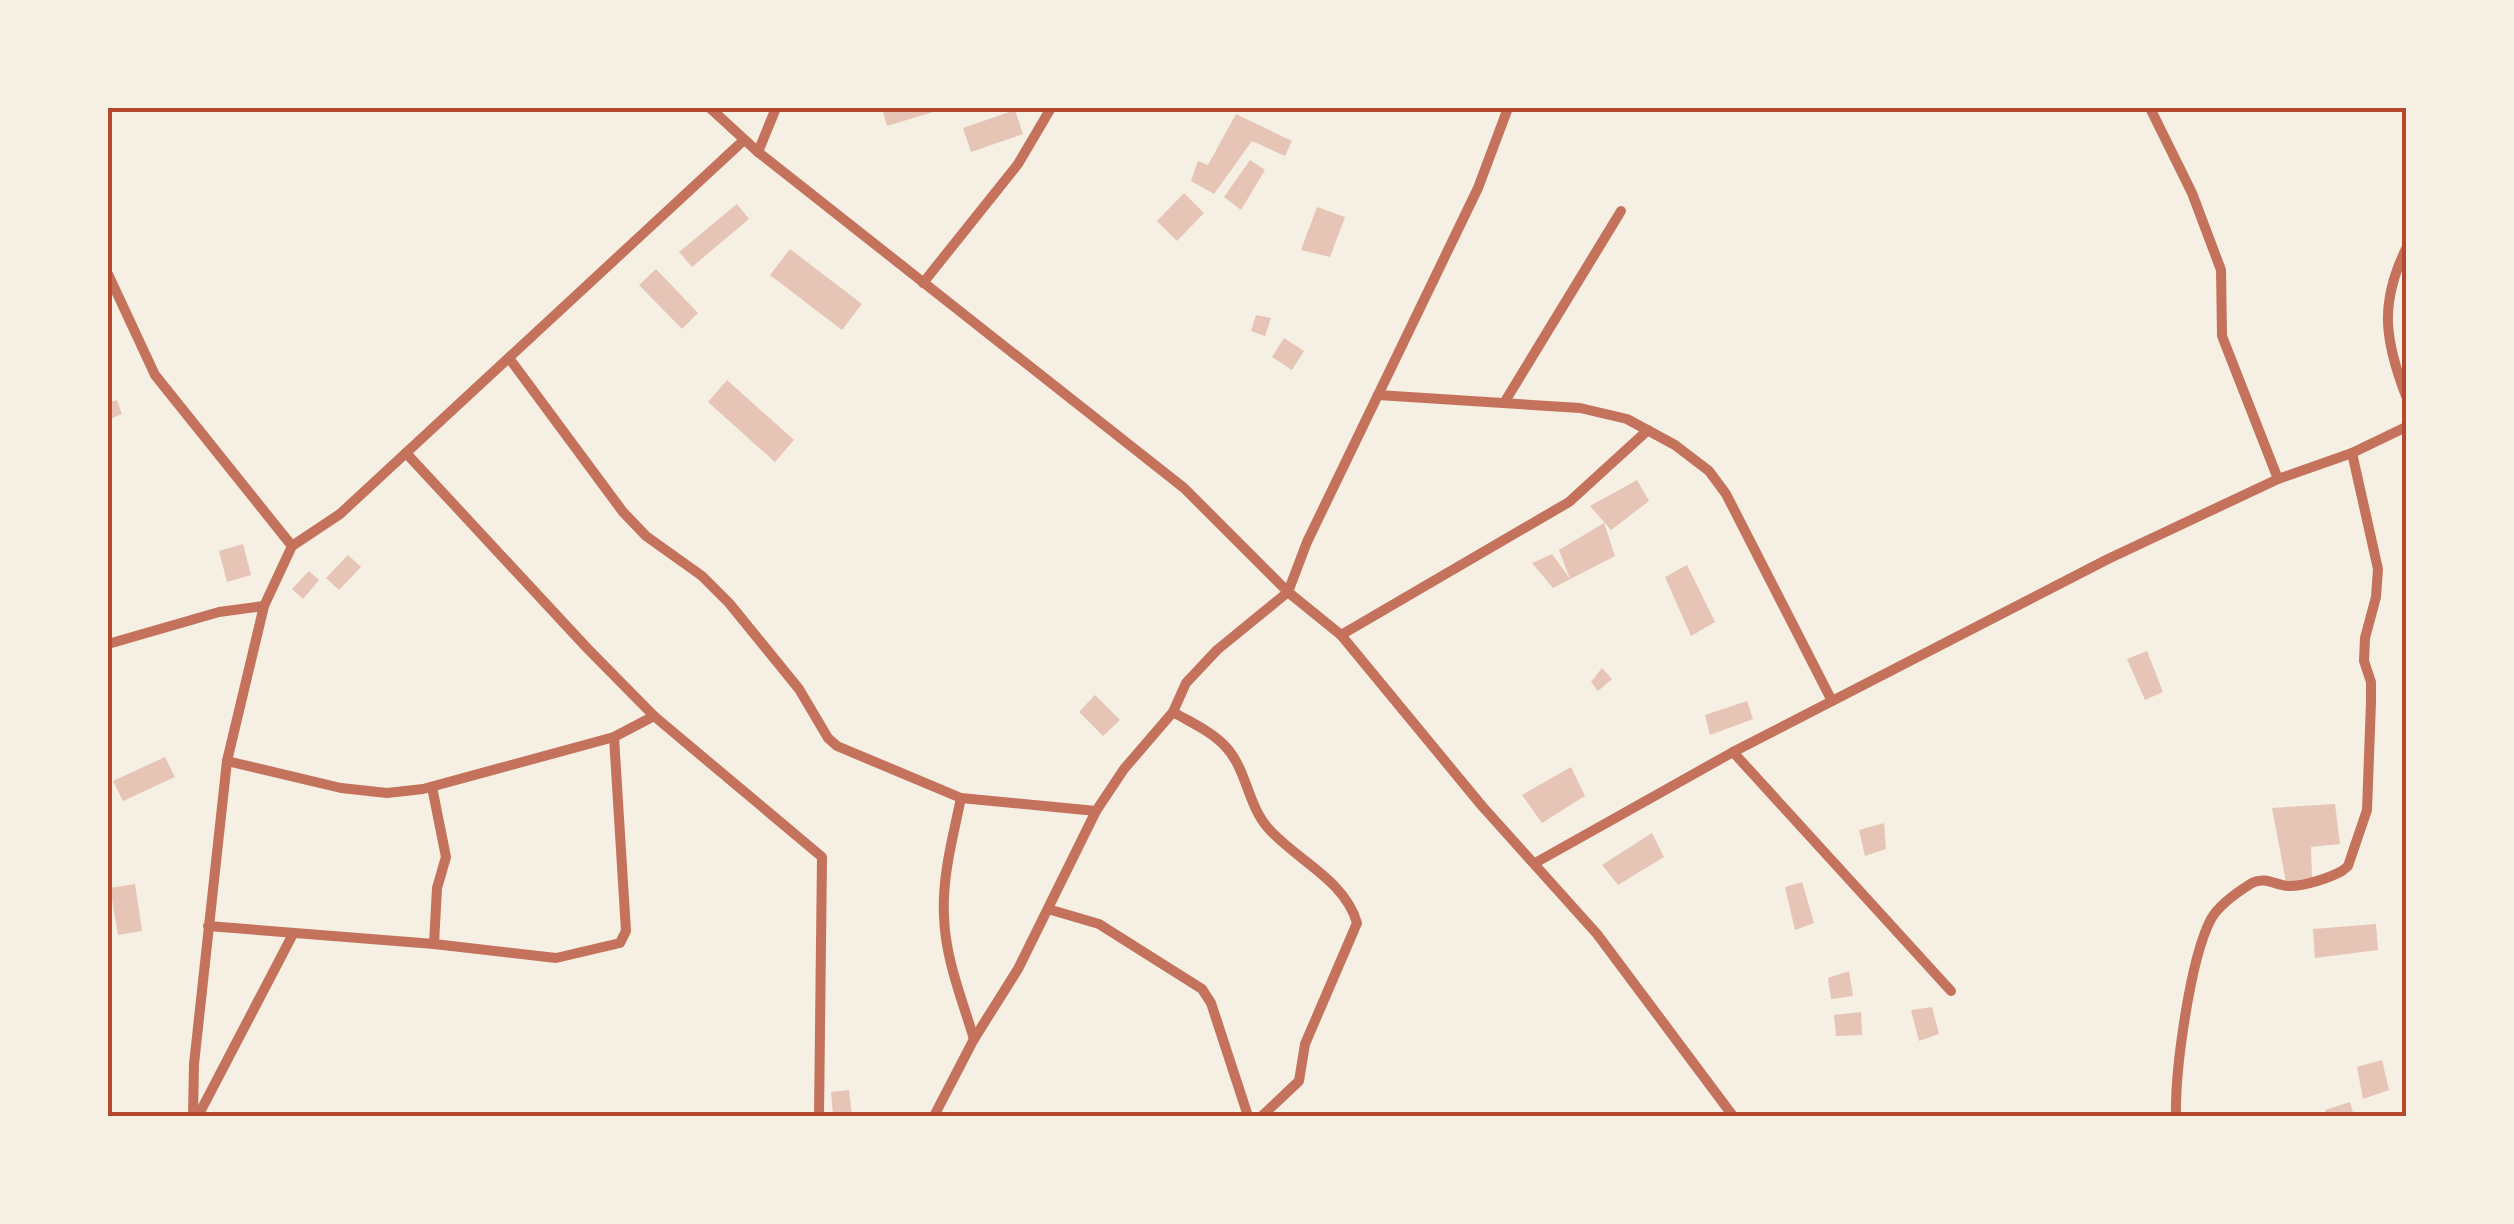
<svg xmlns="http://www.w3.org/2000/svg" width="2514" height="1224" font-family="Merriweather,serif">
<rect width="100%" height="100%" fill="#f6efe4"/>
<!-- building -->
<g fill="#e6c5b7">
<polygon points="882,108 946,108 887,126"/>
<polygon points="1015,110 1023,134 971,152 963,128"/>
<polygon points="1236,114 1292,141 1285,156 1252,141 1214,194 1191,181 1198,161 1208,165"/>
<polygon points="1250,160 1265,170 1241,210 1224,197"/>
<polygon points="1184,193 1204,213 1177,241 1157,221"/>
<polygon points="737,204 749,219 692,267 679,252"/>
<polygon points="1317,207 1345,217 1330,257 1301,250"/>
<polygon points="790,249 862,304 842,330 770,275"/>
<polygon points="656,269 698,313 682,329 639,285"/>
<polygon points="1256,315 1271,318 1265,336 1251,331"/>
<polygon points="1284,338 1304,351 1292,370 1272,357"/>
<polygon points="727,380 794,440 775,462 708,402"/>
<polygon points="117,400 122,414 108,420 108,403"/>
<polygon points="1637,480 1649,501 1611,530 1590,506"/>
<polygon points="1604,523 1615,556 1553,588 1532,563 1552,554 1570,579 1559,550"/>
<polygon points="243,544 251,575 227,582 219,551"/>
<polygon points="348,555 361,567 339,590 326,578"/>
<polygon points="1687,565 1715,622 1691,636 1665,577"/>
<polygon points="309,571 319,580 303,599 292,589"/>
<polygon points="2147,651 2163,692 2145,700 2127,659"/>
<polygon points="1602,668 1612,679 1598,691 1591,682"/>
<polygon points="1095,695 1120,720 1103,736 1079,712"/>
<polygon points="1747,701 1753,719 1710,735 1705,715"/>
<polygon points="165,757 175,777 123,801 113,781"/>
<polygon points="1571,767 1585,796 1542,823 1522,795"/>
<polygon points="2335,804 2340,844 2311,847 2312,878 2286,882 2272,808"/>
<polygon points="1884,823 1886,849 1865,856 1859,830"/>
<polygon points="1652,833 1664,857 1618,885 1602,865"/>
<polygon points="1802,882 1814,923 1795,930 1785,887"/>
<polygon points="135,884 142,931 118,935 110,888"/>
<polygon points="2376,924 2378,950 2315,958 2313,929"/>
<polygon points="1849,971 1853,996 1831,999 1828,978"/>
<polygon points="1932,1007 1939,1034 1919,1041 1911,1010"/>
<polygon points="1861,1012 1862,1035 1836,1036 1834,1015"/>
<polygon points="2382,1060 2389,1090 2363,1099 2357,1067"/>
<polygon points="849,1090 852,1116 833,1116 831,1092"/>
<polygon points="2350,1102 2354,1116 2326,1116 2325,1110"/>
</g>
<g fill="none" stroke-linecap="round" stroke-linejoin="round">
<!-- minor -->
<g stroke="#c5725c" stroke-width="10">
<polyline points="710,108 758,152 1184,488 1288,592 1341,635 1482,806 1597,934 1733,1116"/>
<polyline points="2150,108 2192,193 2221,270 2222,336 2278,479"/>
<polyline points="758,152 776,108"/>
<path d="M2406,249C2379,304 2385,341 2406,396"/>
<polyline points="108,274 155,375 292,546"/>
<polyline points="923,283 1018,164 1051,108"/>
<polyline points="509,358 623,512 646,536 702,576 729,603 799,689 828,738 837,746 961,798 1096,811"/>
<polyline points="1378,395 1580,408 1627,419 1675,445 1709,471 1726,494 1832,701"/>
<polyline points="1504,403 1621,211"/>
<polyline points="406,453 587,648 654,716 822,857 819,1116"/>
<polyline points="1341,635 1569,502 1648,430"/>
<polyline points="108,644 219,612 264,606"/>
<path d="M1173,712C1190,722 1211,731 1225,746C1247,769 1247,804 1268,828C1296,860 1345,880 1357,923L1305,1044L1299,1081L1262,1116"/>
<polyline points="1733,752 1951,991"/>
<polyline points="227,761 341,788 387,793 423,789 614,737 654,716"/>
<polyline points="432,787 446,857 437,888 434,944"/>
<path d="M961,798C953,837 942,876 944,916C945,958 962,999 974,1039"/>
<polyline points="1535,863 1733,752 2108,559 2278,479 2352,453 2406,427"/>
<polyline points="1048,909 1099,924 1202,989 1211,1003 1248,1116"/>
<polyline points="208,926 434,944 556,958 620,943 626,931 614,737"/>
<polyline points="193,1116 194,1064 227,761 264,606 292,546 340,514 744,140"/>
<polyline points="198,1116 293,934"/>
<polyline points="934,1116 974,1039 1018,969 1096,811 1124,769 1173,712 1186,683 1217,650 1288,592 1307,542 1478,188 1508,108"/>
<path d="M2176,1116C2175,1070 2190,959 2211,919C2219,905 2239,891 2252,883C2266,876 2276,886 2290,886C2305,886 2329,878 2342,871L2348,866L2367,810L2371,702V682L2364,661L2365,638L2376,597L2378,569L2352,453"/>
</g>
</g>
<!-- border -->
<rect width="2514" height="1224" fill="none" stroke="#f6efe4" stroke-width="220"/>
<rect x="110" y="110" width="2294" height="1004" fill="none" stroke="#b5482f" stroke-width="4"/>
</svg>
